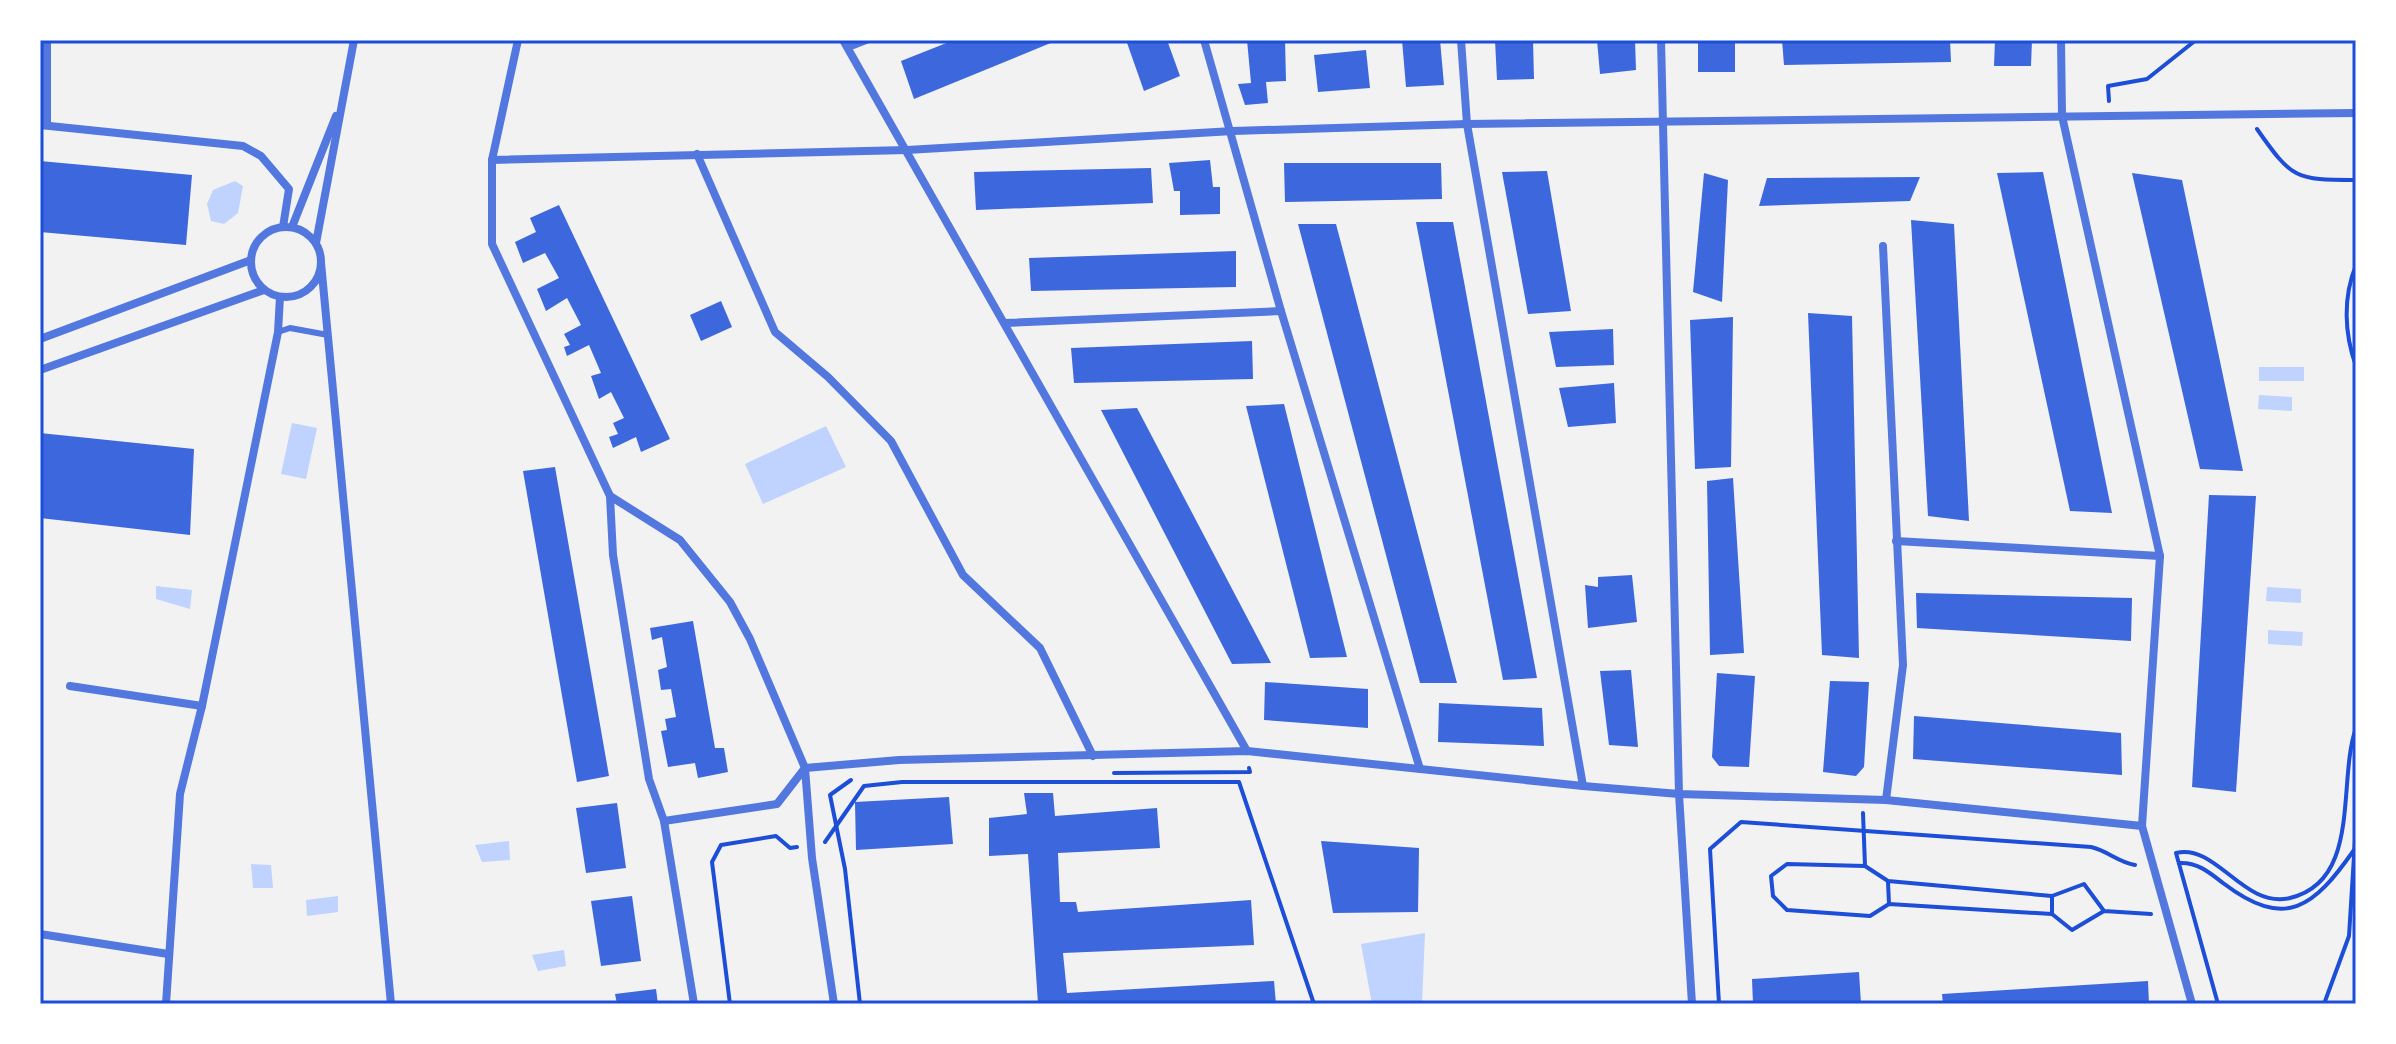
<svg xmlns="http://www.w3.org/2000/svg" width="2396" height="1044" font-family="'Golos Text',sans-serif">
<rect width="100%" height="100%" fill="#f2f2f2"/>
<!-- water -->
<g fill="#bfd3fe">
<polygon points="235,181 243,186 238,213 224,224 211,221 207,204 213,190"/>
<rect x="2259" y="367" width="45" height="14"/>
<polygon points="2259,395 2292,397 2292,411 2258,409"/>
<polygon points="292,423 317,428 306,479 281,474"/>
<polygon points="826,426 846,467 763,504 745,464"/>
<polygon points="156,586 192,590 190,609 156,599"/>
<polygon points="2267,587 2301,589 2301,603 2266,601"/>
<polygon points="2268,630 2303,632 2302,646 2268,644"/>
<polygon points="509,841 510,860 482,862 475,845"/>
<polygon points="251,864 271,865 273,888 253,888"/>
<polygon points="338,896 338,912 307,916 306,900"/>
<polygon points="1425,933 1422,1004 1372,1004 1361,944"/>
<polygon points="564,950 566,966 538,971 532,955"/>
</g>
<!-- building -->
<g fill="#3d67dc">
<polygon points="954,40 1058,40 914,99 901,61"/>
<polygon points="1126,40 1167,40 1180,76 1144,91"/>
<polygon points="1247,40 1285,40 1286,81 1266,82 1268,103 1245,105 1238,84 1251,83"/>
<polygon points="1402,40 1440,40 1444,85 1406,87"/>
<polygon points="1495,40 1533,40 1534,79 1497,80"/>
<polygon points="1597,40 1635,40 1636,70 1600,74"/>
<rect x="1698" y="40" width="37" height="32"/>
<polygon points="1782,40 1950,40 1951,62 1784,65"/>
<polygon points="1995,40 2032,40 2031,66 1994,66"/>
<polygon points="1366,50 1370,88 1318,92 1314,55"/>
<polygon points="1210,160 1213,187 1220,187 1220,214 1180,215 1180,191 1174,191 1169,163"/>
<polygon points="40,161 192,175 186,245 40,232"/>
<polygon points="1284,163 1441,163 1442,199 1285,202"/>
<polygon points="1151,168 1153,203 976,210 974,172"/>
<polygon points="1547,171 1571,311 1528,314 1502,172"/>
<polygon points="2043,172 2112,513 2070,511 1997,173"/>
<polygon points="1704,173 1728,180 1722,302 1693,292"/>
<polygon points="2132,173 2182,180 2243,471 2200,469"/>
<polygon points="1920,177 1910,201 1759,206 1767,178"/>
<polygon points="559,205 670,439 641,452 636,437 613,448 609,437 618,434 613,423 624,418 611,392 599,399 591,376 601,373 589,345 567,356 564,347 570,345 564,334 581,325 567,298 546,311 537,289 559,278 545,253 523,263 515,242 536,232 530,218"/>
<polygon points="1911,220 1954,224 1969,521 1928,516"/>
<polygon points="1416,222 1453,222 1537,678 1503,680"/>
<polygon points="1298,224 1336,224 1457,683 1420,683"/>
<polygon points="1236,251 1236,287 1031,291 1029,258"/>
<polygon points="721,301 732,327 701,341 690,315"/>
<polygon points="1808,313 1852,316 1859,658 1822,655"/>
<polygon points="1733,317 1731,467 1695,469 1690,320"/>
<polygon points="1613,329 1614,365 1556,367 1549,332"/>
<polygon points="1252,341 1253,379 1074,383 1071,348"/>
<polygon points="1614,383 1616,423 1568,427 1559,388"/>
<polygon points="1284,404 1347,657 1310,658 1246,406"/>
<polygon points="1137,408 1271,663 1232,664 1101,410"/>
<polygon points="40,433 194,449 190,535 40,518"/>
<polygon points="555,467 609,776 577,782 523,471"/>
<polygon points="1733,478 1744,653 1710,655 1707,481"/>
<polygon points="2209,495 2256,496 2236,792 2192,787"/>
<polygon points="1632,575 1637,622 1588,628 1585,585 1598,587 1598,577"/>
<polygon points="1916,593 2132,598 2131,641 1917,628"/>
<polygon points="693,621 715,748 724,748 728,772 698,778 695,763 668,767 661,731 667,730 665,719 676,717 671,689 661,690 658,670 667,667 662,637 652,640 650,628"/>
<polygon points="1631,670 1638,747 1609,745 1600,671"/>
<polygon points="1717,673 1755,676 1749,767 1719,766 1712,757"/>
<polygon points="1830,681 1869,682 1864,767 1856,776 1823,772"/>
<polygon points="1265,682 1368,689 1368,728 1264,720"/>
<polygon points="1439,703 1542,708 1544,746 1438,742"/>
<polygon points="1914,716 2121,733 2122,775 1913,759"/>
<polygon points="1024,793 1053,793 1055,816 1157,808 1160,848 1058,853 1060,902 1076,902 1078,912 1251,900 1254,945 1063,953 1067,993 1274,981 1276,1004 1038,1004 1028,854 989,856 989,818 1027,814"/>
<polygon points="949,797 953,844 856,850 855,802"/>
<polygon points="617,803 626,868 586,873 576,808"/>
<polygon points="1321,841 1419,848 1418,912 1333,913"/>
<polygon points="632,896 641,961 601,966 591,901"/>
<polygon points="1859,972 1861,1004 1753,1004 1752,979"/>
<polygon points="2148,981 2149,1004 1943,1004 1942,994"/>
<polygon points="656,989 658,1004 617,1004 615,994"/>
</g>
<g fill="none" stroke-linecap="round" stroke-linejoin="round">
<!-- path -->
<g stroke="#1d4ed8" stroke-width="4">
<polyline points="2109,101 2108,86 2147,79 2196,40"/>
<path d="M2257,129C2292,179 2295,180 2356,180"/>
<path d="M2356,265C2343,297 2344,333 2356,366"/>
<polyline points="1114,773 1250,772 1249,768"/>
<polyline points="851,780 830,795 845,869 860,1004"/>
<polyline points="1863,813 1865,866"/>
<polyline points="825,842 864,786 902,782 1239,782 1314,1004"/>
<path d="M2179,863C2197,862 2209,872 2223,883C2286,931 2314,907 2354,850"/>
<polyline points="1888,882 1889,904"/>
<polyline points="2052,897 2052,914"/>
<polyline points="2104,911 2084,884 2052,896 1888,881 1865,866 1787,864 1771,876 1773,896 1787,910 1870,916 1889,904 2052,914 2072,930 2104,911 2151,914"/>
<polyline points="730,1004 712,862 721,845 776,836 790,848 797,847"/>
<path d="M1719,1004L1710,849L1741,822L2091,847C2108,851 2118,862 2135,865"/>
<path d="M2218,1004L2176,853C2217,843 2243,909 2290,898C2362,881 2337,781 2356,728"/>
<polyline points="2324,1004 2349,936 2356,824"/>
</g>
<!-- service -->
<polyline stroke="#5277de" stroke-width="6" points="278,332 290,328 328,335"/>
<!-- minor -->
<g stroke="#5277de" stroke-width="8">
<polyline points="518,40 492,160 492,244 610,496 680,540 730,602 750,639 805,768 812,858 834,1004"/>
<polyline points="843,40 1247,751"/>
<polyline points="1204,40 1281,311 1420,769"/>
<polyline points="1461,40 1467,124 1583,786"/>
<polyline points="1661,40 1679,794 1692,1004"/>
<polyline points="2061,40 2062,116 2160,556 2142,826 2192,1004"/>
<polyline points="848,47 866,40"/>
<polyline points="40,125 243,146 261,156 289,189 283,227"/>
<polyline points="47,125 47,40"/>
<polyline points="697,154 775,332 828,377 891,441 963,575 1040,648 1093,756"/>
<polyline points="492,160 907,150 1233,131 1467,124 2356,113"/>
<polyline points="292,227 336,116"/>
<circle cx="286" cy="262" r="35"/>
<polyline points="316,243 354,40"/>
<polyline points="1883,246 1903,665 1886,800"/>
<polyline points="321,263 391,1004"/>
<polyline points="1005,323 1281,311"/>
<polyline points="40,339 251,260"/>
<polyline points="40,370 264,290"/>
<polyline points="610,496 613,555 649,779 664,821 694,1004"/>
<polyline points="1896,541 2160,556"/>
<polyline points="70,686 202,706"/>
<polyline points="664,821 777,804 805,768 899,760 1247,751 1583,786 1679,794 1886,800 2142,826"/>
<polyline points="40,934 168,954"/>
<polyline points="166,1004 180,794 202,706 278,332 280,297"/>
</g>
</g>
<!-- border -->
<rect width="2396" height="1044" fill="none" stroke="#ffffff" stroke-width="84"/>
<rect x="42" y="42" width="2312" height="960" fill="none" stroke="#1d4ed8" stroke-width="3"/>
</svg>
